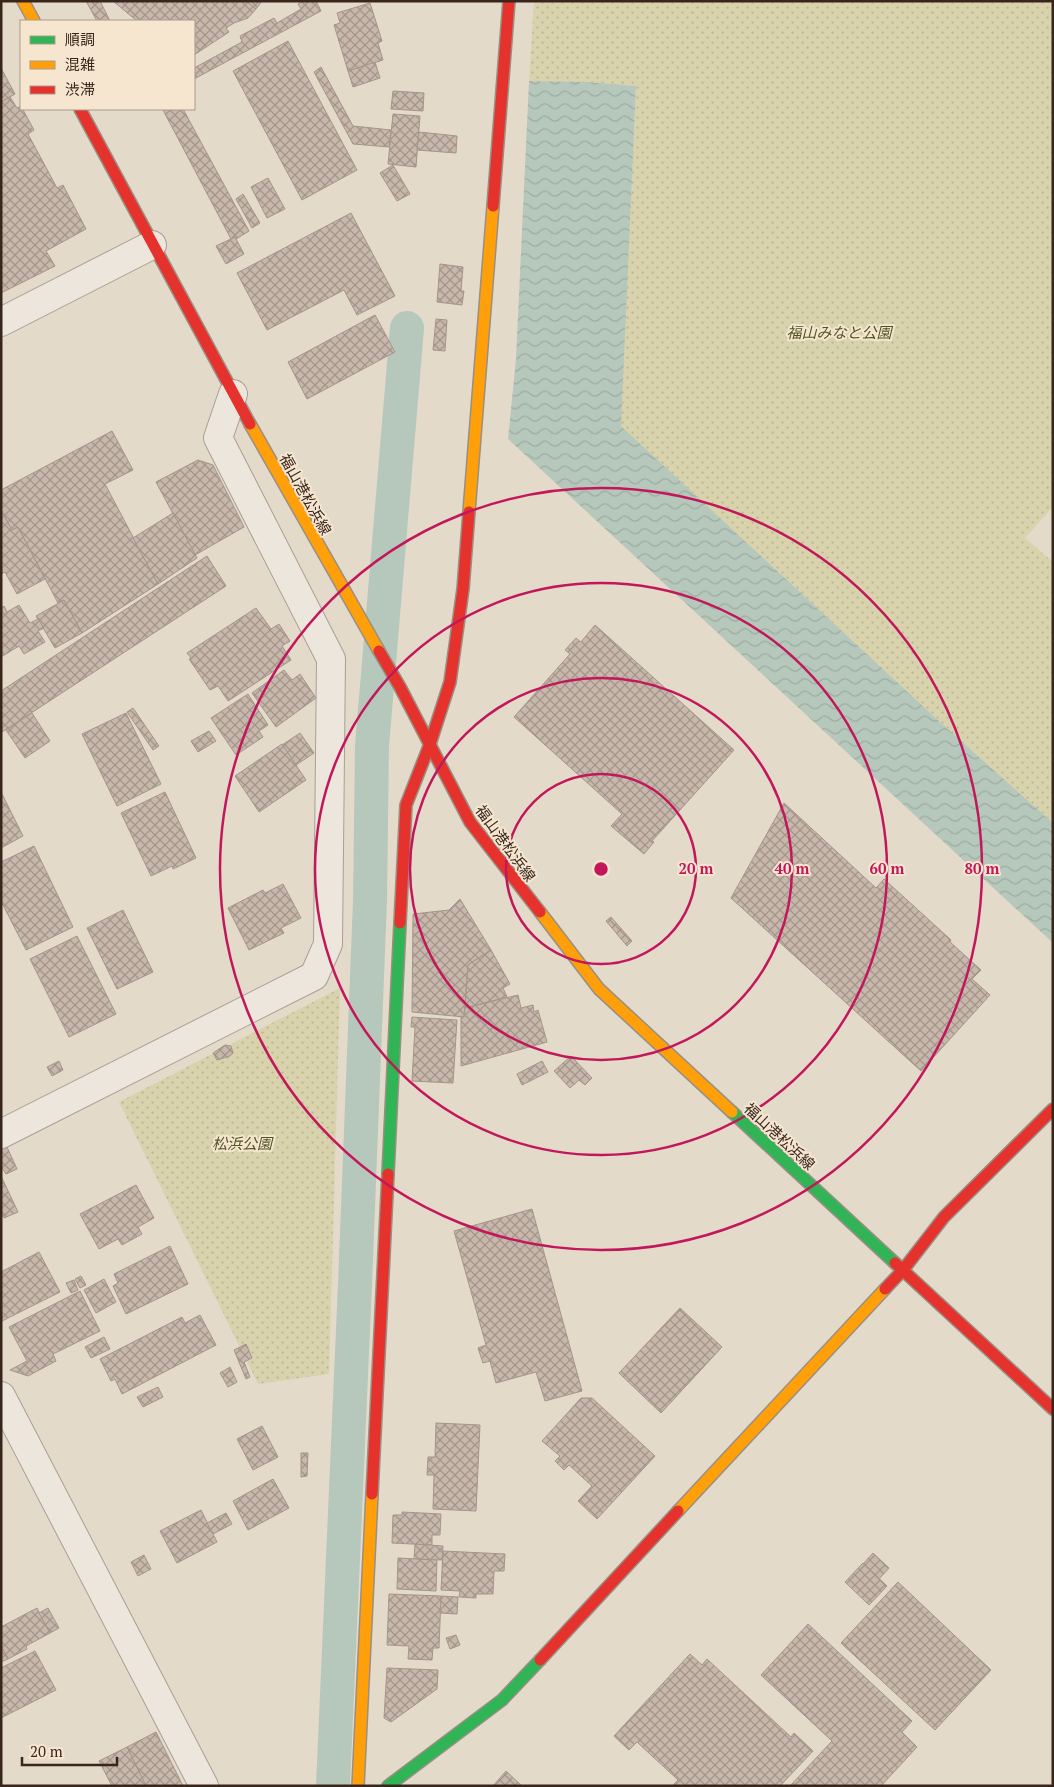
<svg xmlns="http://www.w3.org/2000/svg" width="1054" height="1787" font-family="'PT Serif','Noto Sans JP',serif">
<defs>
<pattern id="park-dots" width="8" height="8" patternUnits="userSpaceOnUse" patternTransform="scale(1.25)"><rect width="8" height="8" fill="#d8d3ac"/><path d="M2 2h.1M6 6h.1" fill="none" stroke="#bab594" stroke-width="1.8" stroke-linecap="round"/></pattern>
<pattern id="water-waves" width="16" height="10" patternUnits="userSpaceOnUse" patternTransform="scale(1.25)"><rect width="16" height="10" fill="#b6c8bb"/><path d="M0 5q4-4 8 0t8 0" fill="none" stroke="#9daca0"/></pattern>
<pattern id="building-cross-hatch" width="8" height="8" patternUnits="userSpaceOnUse" patternTransform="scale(1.25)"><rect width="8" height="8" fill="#c8b7ab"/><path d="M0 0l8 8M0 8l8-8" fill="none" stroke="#a3958b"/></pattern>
</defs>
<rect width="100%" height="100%" fill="#e4daca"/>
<!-- park -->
<g fill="url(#park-dots)">
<polygon points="534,1 1053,1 1053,507 1025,538 1053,562 1053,823 940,722 620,426 636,86 588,82 529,81"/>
<polygon points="340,988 329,1374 258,1384 119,1102"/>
</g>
<!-- water -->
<polygon fill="url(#water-waves)" points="529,81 588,82 636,86 621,426 940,722 1053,823 1053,943 508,439 516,359"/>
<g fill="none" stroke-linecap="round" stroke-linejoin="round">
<!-- canal -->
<polyline stroke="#b6c8bb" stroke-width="34" points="333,1786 355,1284 370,900 372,746 407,328"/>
</g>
<!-- building -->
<g fill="url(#building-cross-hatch)" stroke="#a4958a">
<polygon points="86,1 100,1 110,21 97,21"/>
<polygon points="113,1 246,1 256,9 248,18 234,23 226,28 229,32 194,55 194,21 137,21"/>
<polygon points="246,1 262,1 256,9"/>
<polygon points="303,1 316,1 321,11 194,79 194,68 242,42 240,36 274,18 277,23 301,9 298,4"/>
<polygon points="370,3 382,41 378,43 383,60 348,71 334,25 340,23 337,13"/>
<polygon points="288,41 357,170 302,200 233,71"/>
<polygon points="375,62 380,78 353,87 348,71"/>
<polygon points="321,67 353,126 391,130 389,147 353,144 314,72"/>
<polygon points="1,68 15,94 1,102"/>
<polygon points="393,91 424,93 423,111 391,109"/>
<polygon points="10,97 17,108 21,106 34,130 28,134 57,188 63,185 86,229 46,251 55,266 1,293 1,102"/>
<polygon points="164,109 183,109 249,231 236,239 235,237 231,239 163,110"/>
<polygon points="393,114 420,116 416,167 388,164"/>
<polygon points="419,132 457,136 456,153 417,150"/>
<polygon points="393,165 410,194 397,201 380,173"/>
<polygon points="268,178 285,209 267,218 251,187"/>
<polygon points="243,194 260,223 252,228 236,199"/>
<polygon points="351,213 395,296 357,315 344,290 267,330 237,273"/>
<polygon points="235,237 244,254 226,264 216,246"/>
<polygon points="440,264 463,267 461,291 464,291 462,305 437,302"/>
<polygon points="375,315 395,352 307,399 288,362"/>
<polygon points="436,319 447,320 445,351 433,350"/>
<polygon points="112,431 133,470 105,484 158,584 82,633 64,600 58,603 18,527 12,530 1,510 1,490"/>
<polygon points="198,460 213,465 244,527 195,555 156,482"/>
<polygon points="1,510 12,530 18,527 45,579 17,594 5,572 1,574"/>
<polygon points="173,513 197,558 158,584 133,538"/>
<polygon points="207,556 226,586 2,732 1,691"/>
<polygon points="64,600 82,633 55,648 36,616"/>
<polygon points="19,605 30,623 38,619 44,628 38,631 45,642 24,654 19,646 1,657 1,608 4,606 7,612"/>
<polygon points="256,608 271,629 279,624 290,641 282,646 291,660 228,701 218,686 210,690 189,659 191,658 187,653"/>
<polygon points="595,625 734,750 652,841 654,842 644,854 611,826 622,814 514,717 570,654 565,650 576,638 581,642"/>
<polygon points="284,670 292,680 300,674 316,698 276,727 252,693"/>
<polygon points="248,694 268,725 259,731 263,737 236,755 211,718"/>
<polygon points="133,708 159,746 153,750 127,712"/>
<polygon points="32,713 50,741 25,758 6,730"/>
<polygon points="126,713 161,784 117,806 82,734"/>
<polygon points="209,731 216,741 198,752 191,741"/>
<polygon points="300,733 314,753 296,765 282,745"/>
<polygon points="282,744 306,780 259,812 235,776"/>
<polygon points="1,792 23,836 1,848"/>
<polygon points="165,792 196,858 173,869 172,866 151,876 121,813"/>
<polygon points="784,803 876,888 884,879 951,940 950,942 981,970 972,979 990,995 921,1071 731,898"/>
<polygon points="34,846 73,927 26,950 1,901 1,862"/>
<polygon points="283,884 301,918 281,928 284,933 249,950 228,908 263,890 265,893"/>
<polygon points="460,899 491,950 468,965 464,1017 412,1012 413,914 449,910"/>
<polygon points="123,910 153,972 117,989 87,928"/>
<polygon points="611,917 632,941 627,946 606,921"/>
<polygon points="77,936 116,1014 69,1037 30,959"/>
<polygon points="491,950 510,984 503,988 507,997 465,1008 468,965"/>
<polygon points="518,995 521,1008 533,1005 534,1012 538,1010 547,1042 461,1066 461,1016 464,1017 465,1008"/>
<polygon points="412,1017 457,1020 453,1083 412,1081 415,1027 411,1027"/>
<polygon points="225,1045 231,1046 233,1053 230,1056 217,1060 213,1053"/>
<polygon points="571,1056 592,1078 585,1085 579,1080 570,1088 554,1071"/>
<polygon points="59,1061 63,1070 52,1076 47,1067"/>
<polygon points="542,1061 548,1072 522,1085 517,1074"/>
<polygon points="6,1145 17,1169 6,1174 1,1166 1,1147"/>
<polygon points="1,1176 18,1212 4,1218 1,1212"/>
<polygon points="136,1185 154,1218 138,1227 142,1234 122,1245 118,1239 99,1249 80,1214"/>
<polygon points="532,1209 582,1391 545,1401 536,1372 496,1383 490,1361 483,1363 478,1348 486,1345 454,1231"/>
<polygon points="170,1246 188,1284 126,1314 113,1286 118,1283 114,1274"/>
<polygon points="39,1252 60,1292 2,1321 1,1272"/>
<polygon points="81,1276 86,1285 80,1288 75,1279"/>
<polygon points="104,1279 116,1302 96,1313 84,1290"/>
<polygon points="74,1280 78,1290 71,1293 66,1283"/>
<polygon points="80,1291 100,1331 53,1354 56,1361 28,1376 10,1370 27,1361 9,1327"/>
<polygon points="680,1308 722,1347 661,1413 619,1373"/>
<polygon points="200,1315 216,1345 122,1394 115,1379 111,1381 100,1359 182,1317 185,1323"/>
<polygon points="104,1337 110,1349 91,1358 85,1347"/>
<polygon points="246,1344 252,1358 244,1362 250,1377 246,1379 234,1350"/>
<polygon points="230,1367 237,1382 228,1387 220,1373"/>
<polygon points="158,1387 163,1397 143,1407 137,1397"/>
<polygon points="581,1398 592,1398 655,1456 597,1519 578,1501 592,1486 569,1465 564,1470 555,1461 560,1456 542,1441"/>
<polygon points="436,1423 480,1425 476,1511 433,1509 434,1475 427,1475 428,1457 435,1457"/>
<polygon points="262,1426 278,1457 253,1470 237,1439"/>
<polygon points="301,1453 308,1453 307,1476 301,1477"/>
<polygon points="273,1479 289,1508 248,1530 233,1501"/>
<polygon points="201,1510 217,1542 177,1563 160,1531"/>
<polygon points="402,1512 441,1514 440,1535 432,1535 432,1545 392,1543 393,1515 402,1515"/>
<polygon points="226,1513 232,1524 213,1534 207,1523"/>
<polygon points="415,1544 443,1546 442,1560 414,1559"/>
<polygon points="443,1551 505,1554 504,1571 494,1571 493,1594 476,1594 476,1598 459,1597 460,1591 441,1590"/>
<polygon points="873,1553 889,1568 879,1579 863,1564"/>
<polygon points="144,1555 151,1569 138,1576 131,1562"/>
<polygon points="398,1558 437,1560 436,1591 397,1589"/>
<polygon points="863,1563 887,1586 869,1605 845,1582"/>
<polygon points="898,1582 991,1670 935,1730 841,1643"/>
<polygon points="389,1594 441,1596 439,1648 433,1648 432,1660 408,1659 409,1646 387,1645"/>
<polygon points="441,1596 458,1597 457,1614 440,1613"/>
<polygon points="37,1608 50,1633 26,1646 27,1649 8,1659 1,1646 1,1627"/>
<polygon points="48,1608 59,1628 50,1633 39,1613"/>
<polygon points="808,1624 912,1721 902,1732 917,1747 881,1786 790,1786 832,1741 761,1675"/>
<polygon points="456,1635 460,1645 450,1649 446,1638"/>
<polygon points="1,1646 8,1659 1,1662"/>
<polygon points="35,1651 56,1690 1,1718 1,1668"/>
<polygon points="690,1654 702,1665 707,1659 791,1737 794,1733 813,1751 780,1786 672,1786 678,1780 637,1742 629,1750 614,1736"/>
<polygon points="387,1668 438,1670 437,1689 391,1722 384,1718"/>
<polygon points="156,1732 183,1786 146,1786 127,1747"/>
<polygon points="127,1747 146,1786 112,1786 99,1761"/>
<polygon points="506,1771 522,1786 493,1786"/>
</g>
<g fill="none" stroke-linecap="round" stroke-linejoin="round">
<defs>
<g id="street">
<polyline points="1,322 152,245"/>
<polyline points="1,1134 314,976 328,944 331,659 218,438 233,394"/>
<polyline points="1,1396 204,1786"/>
</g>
<g id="fast">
<polyline points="732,1112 895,1263"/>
<polyline points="388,1174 400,923"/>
<polyline points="388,1786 502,1700 540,1660"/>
</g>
<g id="slow">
<polyline points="23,1 34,21"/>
<polyline points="250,424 379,651"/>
<polyline points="469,512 493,206"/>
<polyline points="540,912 599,989 732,1112"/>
<polyline points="678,1511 885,1289"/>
<polyline points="358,1786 372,1494"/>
</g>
<g id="jam">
<polyline points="80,109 250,424"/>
<polyline points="493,206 509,1"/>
<polyline points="379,651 400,687 470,822 540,912"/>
<polyline points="400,923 406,805 430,744 450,682 463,589 469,512"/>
<polyline points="895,1263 1053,1409"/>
<polyline points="885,1289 903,1270 944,1217 1053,1109"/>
<polyline points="372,1494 388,1174"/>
<polyline points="540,1660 678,1511"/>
</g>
</defs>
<!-- street casing -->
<use href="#street" stroke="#a99f94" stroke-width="30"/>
<!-- fast casing -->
<use href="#fast" stroke="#998f84" stroke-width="14"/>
<!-- slow casing -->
<use href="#slow" stroke="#998f84" stroke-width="14"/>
<!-- jam casing -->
<use href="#jam" stroke="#998f84" stroke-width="14"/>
<!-- street -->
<use href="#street" stroke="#ece6dd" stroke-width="28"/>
<!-- fast -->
<use href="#fast" stroke="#30b455" stroke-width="11"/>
<!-- slow -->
<use href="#slow" stroke="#ff9f0a" stroke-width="11"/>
<!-- jam -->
<use href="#jam" stroke="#e5322d" stroke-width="11"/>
</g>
<!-- distance rings -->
<g fill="none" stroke="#c2185b" stroke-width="2.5">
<circle cx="601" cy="869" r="95"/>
<circle cx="601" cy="869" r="191"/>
<circle cx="601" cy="869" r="286"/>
<circle cx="601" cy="869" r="381"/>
</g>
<g text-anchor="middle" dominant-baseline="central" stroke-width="4" stroke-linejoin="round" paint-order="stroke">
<!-- park labels -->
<g font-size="15" font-style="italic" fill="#4f5522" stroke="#f6e6d0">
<text x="839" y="332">福山みなと公園</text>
<text x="242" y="1143">松浜公園</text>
</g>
<!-- street labels -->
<g font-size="15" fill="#38261d" stroke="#f6e6d0">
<text transform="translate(306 494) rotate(61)">福山港松浜線</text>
<text transform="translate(506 843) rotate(54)">福山港松浜線</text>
<text transform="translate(780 1136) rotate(43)">福山港松浜線</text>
</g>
</g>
<circle cx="601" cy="869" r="8" fill="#c2185b" stroke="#f6e6d0" stroke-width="2.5"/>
<g font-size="15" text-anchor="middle" font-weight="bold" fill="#c2185b" stroke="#f6e6d0" stroke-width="4" stroke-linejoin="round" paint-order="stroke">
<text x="696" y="874">20 m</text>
<text x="792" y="874">40 m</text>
<text x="887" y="874">60 m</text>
<text x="982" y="874">80 m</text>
</g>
<!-- border -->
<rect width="1054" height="1787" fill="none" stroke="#38261d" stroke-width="5"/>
<!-- legend -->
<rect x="20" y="20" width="175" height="90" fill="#f6e6d0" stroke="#aa9988"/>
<rect x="30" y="36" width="25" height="8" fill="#30b455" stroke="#aa9988"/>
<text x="65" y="45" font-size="15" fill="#38261d">順調</text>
<rect x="30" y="61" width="25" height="8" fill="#ff9f0a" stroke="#aa9988"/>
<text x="65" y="70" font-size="15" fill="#38261d">混雑</text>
<rect x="30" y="86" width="25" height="8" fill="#e5322d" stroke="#aa9988"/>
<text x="65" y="95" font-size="15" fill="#38261d">渋滞</text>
<!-- scale -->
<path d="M22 1757v8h95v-8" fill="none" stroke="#38261d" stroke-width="2.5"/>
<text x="30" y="1757" font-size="15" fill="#38261d" stroke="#f6e6d0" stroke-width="4" paint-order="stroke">20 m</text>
</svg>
